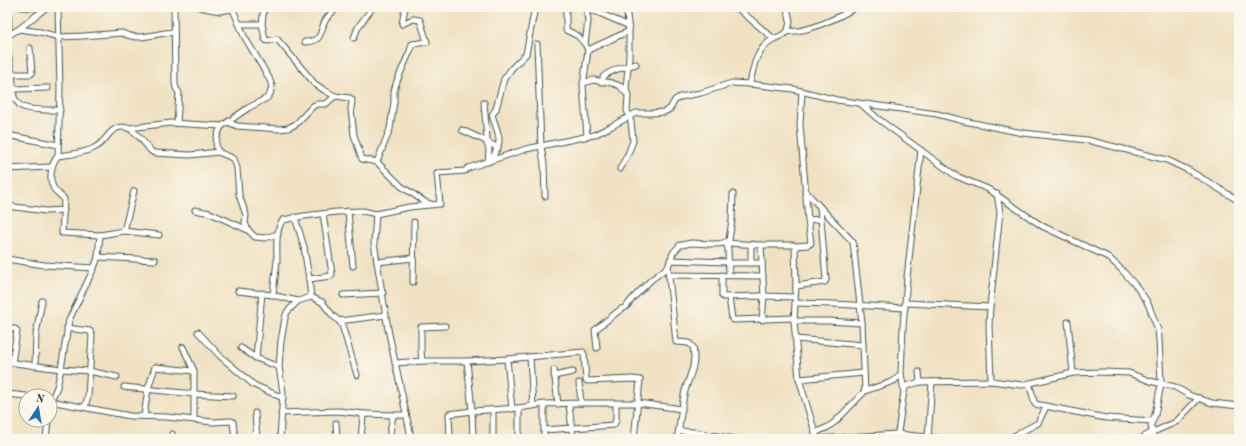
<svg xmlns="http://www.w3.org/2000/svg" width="1246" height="446" font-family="'Old Standard TT',serif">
<rect width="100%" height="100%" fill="#fbf7ec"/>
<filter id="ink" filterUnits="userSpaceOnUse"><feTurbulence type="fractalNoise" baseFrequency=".025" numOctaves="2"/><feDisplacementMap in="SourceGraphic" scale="8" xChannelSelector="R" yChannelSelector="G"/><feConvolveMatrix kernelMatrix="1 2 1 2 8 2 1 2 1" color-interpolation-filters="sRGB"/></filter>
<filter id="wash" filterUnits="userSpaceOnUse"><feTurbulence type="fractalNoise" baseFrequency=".012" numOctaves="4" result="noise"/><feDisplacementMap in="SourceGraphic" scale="16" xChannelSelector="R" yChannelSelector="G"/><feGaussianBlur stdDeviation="0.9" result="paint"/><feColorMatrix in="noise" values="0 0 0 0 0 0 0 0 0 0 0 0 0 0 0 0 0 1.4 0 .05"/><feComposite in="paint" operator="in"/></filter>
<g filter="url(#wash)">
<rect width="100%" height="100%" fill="#f0e1c2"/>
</g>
<g filter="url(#ink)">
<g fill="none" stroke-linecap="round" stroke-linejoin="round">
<defs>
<g id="minor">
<polyline points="21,7 46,8"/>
<polyline points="174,7 175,84 176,88 179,93 177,123"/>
<polyline points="199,7 220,11 232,9"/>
<path d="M232,7L244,36L269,78L272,86L270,94L267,98L248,108L222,126C218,131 213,146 219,152C223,155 230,156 234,159L237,168L239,195L246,215L245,223L248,230L255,237L265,238L278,234"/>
<polyline points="566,7 566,30 578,36 585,44 588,50 583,86 587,136"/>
<polyline points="587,7 592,11 597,12 627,25"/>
<polyline points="736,7 774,39"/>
<polyline points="239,24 262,24 265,39 267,41 277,39 315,84 324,90 335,96 350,98 352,100 351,109 354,135 362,159 377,162 401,186 425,202 431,204"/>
<polyline points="262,24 264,7"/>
<polyline points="7,29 9,28 8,7"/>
<path d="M19,29L40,32L59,37L83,36L122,33C136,39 141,37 155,35C161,33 168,33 174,32"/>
<path d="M788,31C805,34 842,16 856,7"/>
<polyline points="7,36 19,29 47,7"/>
<polyline points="354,38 358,27 373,7"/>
<path d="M305,42C323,41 319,34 325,21C329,14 333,11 339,7"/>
<polyline points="537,44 541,146 544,164 545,196"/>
<polyline points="585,44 588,21 586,7"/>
<polyline points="7,49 12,74 7,73"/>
<polyline points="588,50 629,31"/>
<path d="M602,82L603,79V77C612,69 625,67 636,64"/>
<polyline points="583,83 593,80 612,83 620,86 626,93"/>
<path d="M750,84C753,68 756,49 772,40C777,37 783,36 788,31L790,21L787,7"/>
<polyline points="14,89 48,88"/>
<path d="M13,95C15,99 17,103 21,106C28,111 50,110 60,110"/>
<polyline points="7,96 13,95 14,94 12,74 31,74 32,73 30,48"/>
<polyline points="484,103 487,138 486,141 489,149 488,162"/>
<polyline points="861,104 877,118 956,176 988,189 1042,226 1108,257 1121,269 1136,286 1146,300 1149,306 1158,330 1159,339 1161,384 1155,415 1151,425 1153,439"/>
<polyline points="228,122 237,126 279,129 288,128 296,124 313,106 317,104 326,104 335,96"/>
<polyline points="129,128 171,123 222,126"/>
<polyline points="462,130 486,141 498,148"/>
<polyline points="7,135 58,145"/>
<polyline points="58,156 60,88 58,7"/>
<path d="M491,160C504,139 499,137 492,115L496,109L504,79L512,68L526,54L535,7"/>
<polyline points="377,162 390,129 394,102 394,91 397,81 410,51 412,44 427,42 420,20 413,19 402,24 405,7"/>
<polyline points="7,169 51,167"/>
<polyline points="620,169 628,154 633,141 631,122 627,110 628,96 626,88 629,57 629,31 626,7"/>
<polyline points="805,191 853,242 862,323 865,391"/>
<polyline points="7,206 46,211 64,210"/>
<polyline points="195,210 210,213 248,230"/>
<polyline points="348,211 353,266"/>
<polyline points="376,214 374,243 388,329 410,432 408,439"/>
<polyline points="295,217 304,247 309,279 331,276 332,274 323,214"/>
<polyline points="808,220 821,219"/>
<polyline points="124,231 159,235"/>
<polyline points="100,235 124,231 134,191"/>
<polyline points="751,244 751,263"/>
<polyline points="761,245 764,296 762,320"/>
<polyline points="795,246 808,245 811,243 808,220 800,125 802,91"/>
<polyline points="98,257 155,260"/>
<polyline points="7,259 44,265 94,268"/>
<polyline points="670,260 728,262"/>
<polyline points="377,262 414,258"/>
<polyline points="728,263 762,263"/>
<path d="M668,267L676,342L689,343L693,347C697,368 688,376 684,395C681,410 680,425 677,439"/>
<polyline points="668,275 763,276"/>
<polyline points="722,275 722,296 724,297 764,296 795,297"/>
<polyline points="729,275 728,249 726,243 761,245 793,245 795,246 796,286 794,321 799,379 817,439"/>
<polyline points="309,279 311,297 322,302 333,316 339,321 342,325 357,375"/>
<polyline points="413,282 414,222"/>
<polyline points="796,286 825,282 826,280 820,207"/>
<polyline points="238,291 273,295"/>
<polyline points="343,295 383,293"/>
<polyline points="729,297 732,319 734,320 794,318"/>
<path d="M298,301L276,296L273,295C274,283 276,271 277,260C277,248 275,230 283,220L304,216L337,212L363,211L376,214L409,207L440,204L437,173L465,171L468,168L526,149L594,135L612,126L636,113H652L664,112L670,109L675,100L680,97L701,93L732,83L750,84L793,89L837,100L937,114L964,121L1023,133L1087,140L1167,160L1190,171L1239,201"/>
<polyline points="795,303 834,304 905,308"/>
<polyline points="906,303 990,307"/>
<polyline points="339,321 386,315"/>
<polyline points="794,321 828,321 862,323"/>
<polyline points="1068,322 1073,373"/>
<polyline points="7,328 15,329 17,331 12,363"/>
<polyline points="67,328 90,331 92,335 88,396 85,407"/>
<polyline points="198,332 220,356 254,385 283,398"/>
<polyline points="796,339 863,345"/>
<polyline points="183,347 194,371 194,420"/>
<polyline points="241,348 256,358 279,367"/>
<path d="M597,348L595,330L621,309L626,307L633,298L651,280L668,267L673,253L680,245C684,245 688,243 692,243C703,243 723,247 729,240L732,220L733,194"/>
<polyline points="530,357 533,406"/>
<polyline points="256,358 262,293"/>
<polyline points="507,359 512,409"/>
<polyline points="422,361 421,351 421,327 445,326"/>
<path d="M7,362L61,369L69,320L94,268L98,257L100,235L62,233L64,199C61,195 55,192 53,187C49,179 51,163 58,156C69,154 83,154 94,148C101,145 105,139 110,133C127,116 141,139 151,151L154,153L190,155L219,152"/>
<polyline points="395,363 422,361 467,361"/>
<polyline points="35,366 36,334 42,301"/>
<polyline points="554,370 558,404"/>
<polyline points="919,372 920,382"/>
<polyline points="554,376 573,372"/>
<polyline points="799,379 864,373"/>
<polyline points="991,381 989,325 990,307 1000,212 997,194"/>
<polyline points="1029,383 1035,404 1106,418 1152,421"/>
<polyline points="124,387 194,394 233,396"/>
<polyline points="904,391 901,374 903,327 907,278 921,150"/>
<polyline points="7,394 26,396"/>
<polyline points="50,401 130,416 167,417 213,422 231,421 233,422 235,439"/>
<polyline points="50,403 57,387 61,369 89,371 117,377"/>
<polyline points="581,403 638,403 682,409"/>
<polyline points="569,404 573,439"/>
<polyline points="519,408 544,404 581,403 579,383"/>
<polyline points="255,413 257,439"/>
<polyline points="281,413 338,411 365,414"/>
<polyline points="144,416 148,389 155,367 194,371"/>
<polyline points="336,423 337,439"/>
<polyline points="544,430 614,425 616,420 616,404"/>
<polyline points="679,431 694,432 735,439"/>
<polyline points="815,433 828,427 835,422 865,391 894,381 901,374"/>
<polyline points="928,438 932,382"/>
<polyline points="46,439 48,420"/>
<polyline points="172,439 172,434"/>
<polyline points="280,439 283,392 279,367 281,341 285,318 287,312 298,301 311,297"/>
<polyline points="361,439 363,416 365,414 393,415"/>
<polyline points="389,439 393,415 406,415"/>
<polyline points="450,439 449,414 472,411 467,361 507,359 583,352 584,354 586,380 587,381 633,379 640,380 634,439"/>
<polyline points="473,439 472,411 519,408 519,439"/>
<polyline points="493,439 493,410"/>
<polyline points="544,439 544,405"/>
<polyline points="817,439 898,434 946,439"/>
<polyline points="897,439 904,391 906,386 920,382 991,381 1022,385 1073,373 1102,372 1129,373 1150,381 1175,387 1189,395 1212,403 1239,406"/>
<polyline points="1008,439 1038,423 1046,407"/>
<polyline points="1140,439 1151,433 1176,422 1199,398"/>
</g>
</defs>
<!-- minor casing -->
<use href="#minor" stroke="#3e5649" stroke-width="7"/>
<!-- minor -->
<use href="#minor" stroke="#fff" stroke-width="5"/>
</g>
</g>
<!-- margin -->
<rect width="1246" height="446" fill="none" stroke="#fbf7ec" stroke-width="24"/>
<!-- north arrow -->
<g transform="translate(38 408) rotate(12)"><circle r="19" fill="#fbf7ec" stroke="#a3ada2"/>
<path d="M0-3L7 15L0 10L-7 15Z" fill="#1f6fb2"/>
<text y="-6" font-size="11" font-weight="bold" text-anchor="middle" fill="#1f3d34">N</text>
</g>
</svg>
